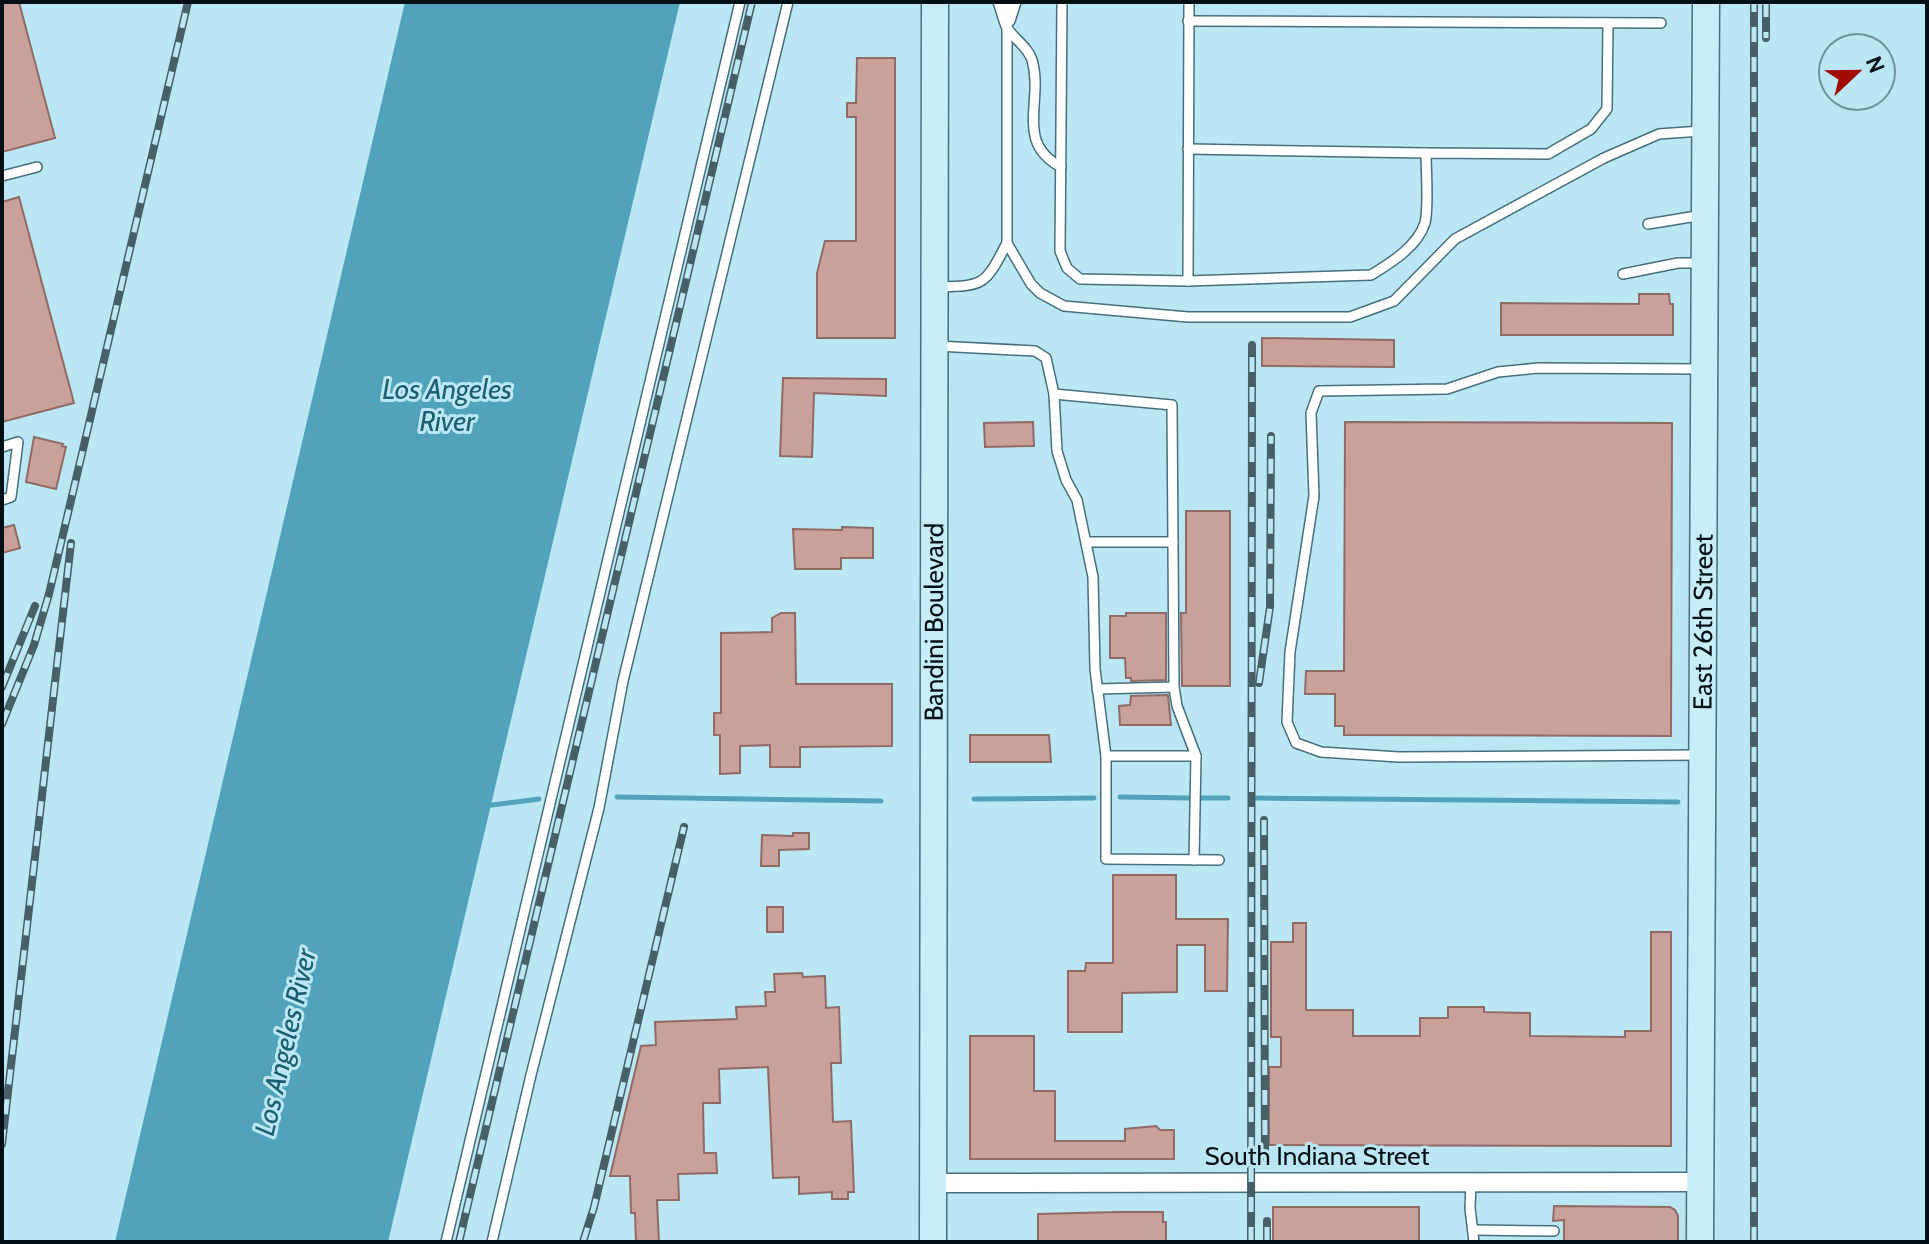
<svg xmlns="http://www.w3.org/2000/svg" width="1929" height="1244" font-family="Cabin,sans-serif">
<rect width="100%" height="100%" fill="#bbe7f5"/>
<!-- water -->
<polygon fill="#50a3bb" points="405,2 680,2 388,1242 115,1242"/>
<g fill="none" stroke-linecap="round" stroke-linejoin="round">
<!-- stream -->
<g stroke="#50a3bb" stroke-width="5">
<polyline points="617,797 881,801"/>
<polyline points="1120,797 1190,798"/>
<polyline points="1201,798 1228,798"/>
<polyline points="1256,798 1678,802"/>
<polyline points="974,799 1094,798"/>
<polyline points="484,806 539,799"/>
</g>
</g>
<!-- building -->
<g fill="#c9a19a" stroke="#906a64" stroke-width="2">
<polygon points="2,2 19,2 55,138 2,152"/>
<polygon points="857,58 895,58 895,338 817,338 817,273 825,241 856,241 856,117 847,117 847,103 856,103"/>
<polygon points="19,197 74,403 2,422 2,202"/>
<polygon points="1639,294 1669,294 1670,304 1673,304 1673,335 1501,335 1501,303 1639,304"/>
<polygon points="1262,338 1394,340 1394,367 1262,366"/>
<polygon points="783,378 886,379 886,396 814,393 812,457 780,456"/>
<polygon points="1033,422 1034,446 985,447 984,423"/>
<polygon points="1345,422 1672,423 1671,736 1344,735 1344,726 1335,726 1335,694 1305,694 1306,671 1344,671"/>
<polygon points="34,437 63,444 62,446 66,447 56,489 26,482"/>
<polygon points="1186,511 1230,511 1230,686 1182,686 1181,613 1186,613"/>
<polygon points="14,525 20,548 2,553 2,528"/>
<polygon points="842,527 873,528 873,558 841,558 841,569 795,569 793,529 842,530"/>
<polygon points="781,613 795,613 796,684 892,684 892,746 800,747 800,767 770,767 770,745 740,746 740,773 720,774 720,735 714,735 714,713 721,713 721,633 772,632 772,618"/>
<polygon points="1126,613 1166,613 1166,680 1131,681 1131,678 1126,678 1125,658 1110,658 1110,616 1126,616"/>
<polygon points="1168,695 1171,725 1120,725 1119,706 1130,705 1131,696"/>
<polygon points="970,735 1049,735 1051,762 970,762"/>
<polygon points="793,833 809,833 809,849 779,850 779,866 761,866 762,835 793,836"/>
<polygon points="1113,875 1176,875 1176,919 1228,919 1227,991 1205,991 1205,945 1177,945 1177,992 1122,993 1122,1032 1068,1032 1068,971 1085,971 1086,963 1113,963"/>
<rect x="767" y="907" width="16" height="25"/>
<polygon points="1293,923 1306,923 1306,1010 1353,1010 1353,1036 1420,1036 1420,1018 1448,1018 1448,1007 1484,1007 1484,1012 1530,1013 1530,1036 1625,1037 1625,1031 1651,1031 1651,932 1671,932 1671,1146 1269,1145 1269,1067 1281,1067 1281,1037 1271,1037 1271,942 1293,942"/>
<polygon points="802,973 803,977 825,976 826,1008 839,1007 841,1063 831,1063 833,1122 851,1121 854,1192 848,1192 848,1199 832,1199 832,1192 799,1194 799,1177 773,1178 768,1067 719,1069 720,1103 703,1103 704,1153 716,1153 717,1173 678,1174 679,1200 657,1200 659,1242 636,1242 635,1213 631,1213 630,1176 610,1176 641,1046 656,1045 655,1022 737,1019 736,1007 766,1006 765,992 775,992 774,974"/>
<polygon points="970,1036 1034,1036 1034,1091 1055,1091 1055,1141 1125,1141 1125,1129 1156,1126 1160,1130 1174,1130 1174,1159 970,1159"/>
<polygon points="1554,1206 1670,1207 1675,1210 1678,1216 1678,1242 1564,1242 1564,1220 1553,1221"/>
<rect x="1273" y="1207" width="146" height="35"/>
<polygon points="1117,1212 1163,1212 1163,1222 1166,1222 1166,1242 1038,1242 1038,1214"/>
</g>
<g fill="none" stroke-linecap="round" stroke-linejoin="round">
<defs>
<g id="lane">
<path d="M998,2C1001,10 1003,19 1006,26C1013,39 1027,45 1032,60C1044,101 1014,142 1061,167"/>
<path d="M1062,2L1060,251L1067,268L1080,279L1188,281L1371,275C1392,262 1417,247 1425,223C1429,208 1426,170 1426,153L1548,154L1591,129L1607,109L1608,23"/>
<polyline points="1010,21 1016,2"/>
<polyline points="1188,21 1661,23"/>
<polyline points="1188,149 1426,153"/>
<polyline points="2,176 37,167"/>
<polyline points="1648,224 1703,215"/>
<polyline points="1007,243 1031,284 1040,293 1064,306 1188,317 1350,317 1394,301 1455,239 1604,158 1659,134 1701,131"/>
<polyline points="1623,274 1678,263 1701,263"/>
<polyline points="1188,281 1189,2"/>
<path d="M938,287C985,286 985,285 1007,243V2"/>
<polyline points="937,346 1035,351 1046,358 1054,394 1057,451 1066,480 1077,500 1093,577 1095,669 1106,756 1106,859 1219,860"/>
<polyline points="1054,394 1172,405 1174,687 1177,706 1196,756 1194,860"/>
<polyline points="2,447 18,442 11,497 2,500"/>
<polyline points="1088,542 1173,542"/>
<polyline points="1097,689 1174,687"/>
<polyline points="1699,755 1399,757 1321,752 1296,743 1287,722 1290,652 1314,496 1311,413 1319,391 1447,389 1498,372 1538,368 1703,369"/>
<polyline points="1106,756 1196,756"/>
<polyline points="1471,1182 1470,1208 1474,1242"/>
<polyline points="1473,1230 1554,1231"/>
<polyline points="446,1242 740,2"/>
<polyline points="492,1242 531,1075 599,808 623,681 788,2"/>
</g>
<polyline id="street" points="933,1183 1700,1182"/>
<g id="secondary">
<path id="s1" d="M933,1242L935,2"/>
<path id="s2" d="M1700,1242L1706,2"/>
</g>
</defs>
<!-- lane casing -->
<use href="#lane" stroke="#466f7b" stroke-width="12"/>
<!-- street casing -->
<use href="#street" stroke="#466f7b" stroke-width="21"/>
<!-- secondary casing -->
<use href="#secondary" stroke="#466f7b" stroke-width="29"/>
<!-- lane -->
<use href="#lane" stroke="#fff" stroke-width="9"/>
<!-- street -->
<use href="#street" stroke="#fff" stroke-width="18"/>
<!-- secondary -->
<use href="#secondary" stroke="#c6edf8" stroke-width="26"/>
<defs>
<g id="rail">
<polyline points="1766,2 1766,38"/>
<polyline points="1259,683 1270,607 1271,436"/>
<polyline points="2,687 35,606"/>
<polyline points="2,724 34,645 49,594 188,2"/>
<polyline points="1264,820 1265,1157"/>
<polyline points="2,1144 71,543"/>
<polyline points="459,1242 752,2"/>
<polyline points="583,1242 594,1207 684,827"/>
<polyline points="1251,1242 1252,345"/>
<polyline points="1267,1242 1267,1221"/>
<polyline points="1754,1242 1754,2"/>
</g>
</defs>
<!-- rail casing -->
<use href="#rail" stroke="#476068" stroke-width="8"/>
<!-- rail -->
<use href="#rail" stroke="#bbe7f5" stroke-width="5" stroke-dasharray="15" stroke-linecap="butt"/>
</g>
<g text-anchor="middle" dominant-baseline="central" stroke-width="6" stroke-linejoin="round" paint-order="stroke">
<!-- street labels -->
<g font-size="26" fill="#021015" stroke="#bbe7f5">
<text stroke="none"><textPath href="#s1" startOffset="620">Bandini Boulevard</textPath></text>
<text stroke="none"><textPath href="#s2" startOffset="620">East 26th Street</textPath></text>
<text x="1317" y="1156">South Indiana Street</text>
</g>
<!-- water labels -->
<g font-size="28" font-style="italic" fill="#1c5f71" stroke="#bbe7f5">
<text x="447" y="389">Los Angeles<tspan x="447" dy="32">River</tspan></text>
<text transform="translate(285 1042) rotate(-77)">Los Angeles River</text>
</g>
</g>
<!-- border -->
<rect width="1929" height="1244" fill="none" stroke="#021015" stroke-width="8"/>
<!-- north arrow -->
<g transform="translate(1857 72) rotate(68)"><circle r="38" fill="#bbe7f5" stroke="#71919b" stroke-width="2"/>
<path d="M0-6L14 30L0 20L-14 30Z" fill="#a20a04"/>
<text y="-12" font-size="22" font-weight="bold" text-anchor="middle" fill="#021015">N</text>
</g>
</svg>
